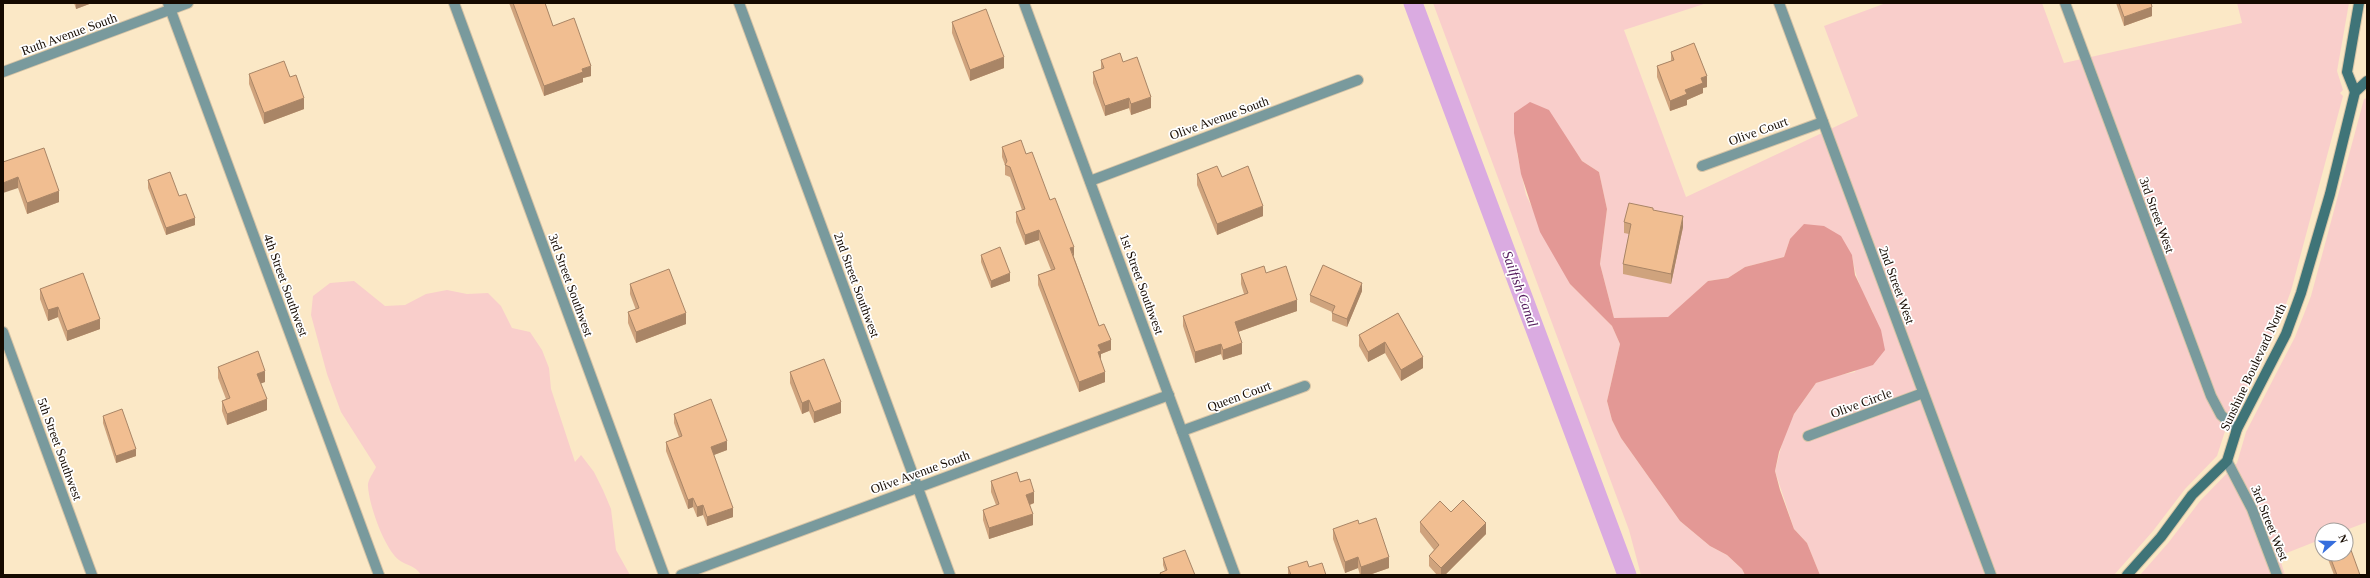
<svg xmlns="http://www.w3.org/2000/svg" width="2370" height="578" font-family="'Times New Roman',serif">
<rect width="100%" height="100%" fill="#fbe8c6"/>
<!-- green -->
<g fill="#f9cecb">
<path d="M1433,3H1707L1624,30L1686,197L1858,116L1824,26L1886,3H2042L2064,63L2242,23L2237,3H2349L2337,71L2343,90L2340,93L2343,96L2291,291L2276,331L2227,425L2217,456L2185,489L2153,531L2114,575H1820L1807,543L1794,529L1775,471L1785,432L1794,414L1816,383L1835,376L1855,372L1873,312C1862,293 1855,277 1852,255L1790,239L1784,257L1745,267L1728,278L1708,281L1668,318H1614L1600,264L1607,209L1599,172L1582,161L1559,127L1517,153L1526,195L1570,284L1612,326L1620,344L1607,401L1612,420L1621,438L1680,521L1710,546L1727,555L1742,569L1745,575H1641L1629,530Z"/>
<polygon points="2367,98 2367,522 2346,530 2322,530 2322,539 2279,556 2285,575 2140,575 2169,542 2200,501 2237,463 2246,432 2295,337 2311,296 2364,99"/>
<path d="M354,281L385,306L405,305L426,294L447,290L467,294L488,293L501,306L512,328L530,332L542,350L549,368L551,389L575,462L581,455L594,472L603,490L611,509L616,550L630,575H421C415,565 407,566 399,560C384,548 369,505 368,486C367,481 374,472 376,467L341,412L327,374L311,315L313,296L330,283Z"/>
</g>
<!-- forest -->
<polygon fill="#e39895" points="1530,102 1549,110 1582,161 1599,172 1607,209 1600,264 1614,318 1668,317 1708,281 1728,278 1745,267 1784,257 1790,239 1804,224 1824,226 1841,236 1852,255 1855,275 1881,330 1885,350 1873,365 1816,383 1794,414 1779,452 1775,471 1780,490 1794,529 1807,543 1820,575 1745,575 1742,569 1727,555 1710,546 1680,521 1621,438 1612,420 1607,401 1620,344 1612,326 1570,284 1540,232 1521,174 1514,133 1514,113"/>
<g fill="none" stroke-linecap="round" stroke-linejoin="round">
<!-- canal -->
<polyline stroke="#daabe1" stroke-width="19" points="1413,3 1627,575"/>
<defs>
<g id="street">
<polyline points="168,3 379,575"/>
<polyline points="454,3 664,575"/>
<polyline points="739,3 950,575"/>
<polyline points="1024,3 1235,575"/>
<polyline points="1779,3 1991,575"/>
<polyline points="2065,3 2211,396 2221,415 2237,429"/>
<polyline points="3,72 188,3"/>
<polyline points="1702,166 1823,122"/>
<polyline points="1090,181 1358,80"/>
<polyline points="3,332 92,575"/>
<polyline points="1182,431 1305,386"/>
<polyline points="1808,436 1923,393"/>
<polyline points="2227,461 2252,509 2277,575"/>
<polyline points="681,575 1169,395"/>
</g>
<g id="secondary">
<polyline points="2355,92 2347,72 2359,3"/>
<polyline points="2127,575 2161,537 2192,495 2227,461 2237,429 2286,334 2301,293 2330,194 2355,92 2367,81"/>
</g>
</defs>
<!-- street casing -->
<use href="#street" stroke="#d6c4a6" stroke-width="12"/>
<!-- secondary casing -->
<use href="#secondary" stroke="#d6c4a6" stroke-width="12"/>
<!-- street -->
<use href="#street" stroke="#799a9d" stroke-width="10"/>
<!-- secondary -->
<use href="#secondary" stroke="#3f7478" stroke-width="10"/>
</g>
<!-- wall -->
<g fill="#cfa37d">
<polygon points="74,3 92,3 76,9"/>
<polygon points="509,3 545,3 553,26 591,76 583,78 583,82 544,96"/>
<polygon points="2116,3 2151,3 2152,16 2124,26"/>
<polygon points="952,22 1004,68 970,81 952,33"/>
<polygon points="1671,52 1707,87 1703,88 1703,93 1687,100 1687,105 1670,111 1657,77 1657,66 1671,61"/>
<polygon points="1101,60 1123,62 1151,108 1131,115 1129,108 1105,116 1093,83 1093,72 1101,69"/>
<polygon points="249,74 290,77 304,109 264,124 249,84"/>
<polygon points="1002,147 1026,154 1050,200 1074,257 1099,326 1111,350 1101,354 1101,361 1105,382 1079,392 1038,285 1038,275 1051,270 1039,240 1025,245 1016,222 1016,212 1022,210 1010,177 1005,175 1005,165 1002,157"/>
<polygon points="3,162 59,202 27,214 18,188"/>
<polygon points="1197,174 1222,177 1263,216 1217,235 1197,185"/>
<polygon points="148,180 179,196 195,225 166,235 148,188"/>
<polygon points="1653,210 1683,227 1671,284 1623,274 1623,264 1629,234 1624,233 1624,222"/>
<polygon points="981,255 1010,281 991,288 981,262"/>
<polygon points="1266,273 1297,311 1238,332 1242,354 1223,360 1221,354 1195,363 1183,326 1183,316 1244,294 1241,284 1241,274"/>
<polygon points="630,284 686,324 636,343 628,323 628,312 636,310 630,294"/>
<polygon points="40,289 100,329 67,341 58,317 48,321 40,299"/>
<polygon points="1362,291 1347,327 1332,321 1332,312 1310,302 1310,295"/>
<polygon points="1398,313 1423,368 1401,381 1385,353 1368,362 1359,346 1359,335"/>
<polygon points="218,367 265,382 260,383 267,410 227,425 222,411 222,401 226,399 218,378"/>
<polygon points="790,372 841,413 814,423 809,411 802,414 790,383"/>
<polygon points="674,414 727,450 714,455 733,517 707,526 703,515 697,517 693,507 688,509 666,451 666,442 679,437 674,423"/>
<polygon points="103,416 136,456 116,463 103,423"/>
<polygon points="991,481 1020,482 1034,503 1030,505 1033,525 989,539 983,520 983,510 996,505 991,492"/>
<polygon points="1451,512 1486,534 1445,575 1437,575 1429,566 1429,556 1434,550 1420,532 1420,522"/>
<polygon points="1359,524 1389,568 1369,575 1360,575 1358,568 1345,573 1333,539 1333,529"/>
<polygon points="2326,554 2346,554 2360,575 2334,575"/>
<polygon points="1163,558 1195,575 1160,575 1160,573 1165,571 1163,565"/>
<polygon points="1288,567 1326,575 1288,575"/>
</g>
<!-- shaded-wall -->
<g fill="#a98566">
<polygon points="76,3 92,3 76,9"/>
<polygon points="2152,7 2152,16 2124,26 2124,17"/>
<polygon points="1004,57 1004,68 970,81 970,70"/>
<polygon points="591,66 591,76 583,78 583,82 544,96 544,86 582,69"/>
<polygon points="1707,76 1707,87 1703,88 1703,93 1687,100 1687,105 1670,111 1670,101 1701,78"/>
<polygon points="1151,97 1151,108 1131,115 1131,104"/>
<polygon points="304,98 304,109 264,124 264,113"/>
<polygon points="1129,98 1129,108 1105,116 1105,106"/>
<polygon points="18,177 18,188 3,193 3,183"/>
<polygon points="59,191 59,202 27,214 27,203"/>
<polygon points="1263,206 1263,216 1217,235 1217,224"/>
<polygon points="1683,216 1683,227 1671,284 1671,274"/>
<polygon points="195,218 195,225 166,235 166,228"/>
<polygon points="1039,230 1039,240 1025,245 1025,235"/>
<polygon points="1074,247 1074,257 1070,248"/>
<polygon points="1010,273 1010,281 991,288 991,281"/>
<polygon points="1362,283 1362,291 1347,327 1347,319"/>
<polygon points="1297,300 1297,311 1235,333 1235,322"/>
<polygon points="58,307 58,317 48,321 48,310"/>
<polygon points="686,313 686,324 636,343 636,332"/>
<polygon points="100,319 100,329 67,341 67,331"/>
<polygon points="1111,340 1111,350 1101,354 1101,361 1098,352 1098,345"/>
<polygon points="1385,342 1385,353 1368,362 1368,352"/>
<polygon points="1242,343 1242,354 1223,360 1223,350"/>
<polygon points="1221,344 1221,354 1195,363 1195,352"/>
<polygon points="1423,357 1423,368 1401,381 1401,370"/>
<polygon points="265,371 265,382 257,385 257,374"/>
<polygon points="1105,372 1105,382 1079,392 1079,382"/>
<polygon points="267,399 267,410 227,425 227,414"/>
<polygon points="809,400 809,411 802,414 802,403"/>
<polygon points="841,402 841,413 814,423 814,412"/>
<polygon points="727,441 727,450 711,456 711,447"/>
<polygon points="136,449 136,456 116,463 116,456"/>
<polygon points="1034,492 1034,503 1026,506 1026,495"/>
<polygon points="693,498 693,507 688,509 688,500"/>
<polygon points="703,505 703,515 697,517 697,507"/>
<polygon points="733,508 733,517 707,526 707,517"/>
<polygon points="1033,514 1033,525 989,539 989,528"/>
<polygon points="1486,523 1486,534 1445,575 1441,575 1441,568"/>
<polygon points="1358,557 1358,568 1345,573 1345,562"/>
<polygon points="1389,557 1389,568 1369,575 1361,575 1361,567"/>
</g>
<!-- building -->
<g fill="#f1be91" stroke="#a98566">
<polygon points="513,3 545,3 553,26 574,18 591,66 582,69 583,72 544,86"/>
<polygon points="2119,3 2151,3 2152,7 2124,17"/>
<polygon points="986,9 1004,57 970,70 952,22"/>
<polygon points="1694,43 1707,76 1701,78 1703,83 1685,90 1687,94 1670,101 1657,66 1674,60 1671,52"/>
<polygon points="1120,53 1123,62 1137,57 1151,97 1131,104 1129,98 1105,106 1093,72 1104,68 1101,60"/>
<polygon points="284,61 290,77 296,75 304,98 264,113 249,74"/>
<polygon points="1021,140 1026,154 1032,152 1050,200 1055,198 1074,247 1070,248 1099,326 1104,324 1111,340 1098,345 1101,351 1098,352 1105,372 1079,382 1038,275 1055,269 1039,230 1025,235 1016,212 1025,209 1010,167 1005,165 1007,161 1002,147"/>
<polygon points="44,148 59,191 27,203 18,177 3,183 3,162"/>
<polygon points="1217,166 1222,177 1248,166 1263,206 1217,224 1197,174"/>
<polygon points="170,172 179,196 186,194 195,218 166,228 148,180"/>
<polygon points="1629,203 1653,208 1653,210 1683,216 1671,274 1623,264 1631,224 1624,222"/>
<polygon points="1000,247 1010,273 991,281 981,255"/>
<polygon points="1323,265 1362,283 1347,319 1332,313 1335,306 1310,295"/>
<polygon points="1264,266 1266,273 1286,266 1297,300 1235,322 1242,343 1223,350 1221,344 1195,352 1183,316 1248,293 1241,274"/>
<polygon points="669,269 686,313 636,332 628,312 639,308 630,284"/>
<polygon points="83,273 100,319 67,331 58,307 48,310 40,289"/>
<polygon points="1398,313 1423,357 1401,370 1385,342 1368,352 1359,335"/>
<polygon points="258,351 265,371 257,374 267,399 227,414 222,401 230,398 218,367"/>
<polygon points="824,359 841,402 814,412 809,400 802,403 790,372"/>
<polygon points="711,399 727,441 711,447 733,508 707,517 703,505 697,507 693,498 688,500 666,442 682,436 674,414"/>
<polygon points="122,409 136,449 116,456 103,416"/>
<polygon points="1017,472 1020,482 1030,479 1034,492 1026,495 1033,514 989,528 983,510 999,504 991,481"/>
<polygon points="1463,500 1486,523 1441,568 1429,556 1439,545 1420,522 1440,501 1451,512"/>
<polygon points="1376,518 1389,557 1361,567 1358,557 1345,562 1333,529 1358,520 1359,524"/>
<polygon points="2346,539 2347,539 2360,575 2337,575 2329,554 2346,554"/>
<polygon points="1185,550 1195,575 1161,575 1160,573 1167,570 1163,558"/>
<polygon points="1307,561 1309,567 1322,563 1326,575 1291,575 1288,567"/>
</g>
<g text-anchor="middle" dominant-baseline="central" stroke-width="3.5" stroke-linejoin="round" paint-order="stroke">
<!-- street labels -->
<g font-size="13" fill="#150a00" stroke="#fff">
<text transform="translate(69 34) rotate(-20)">Ruth Avenue South</text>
<text transform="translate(1219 118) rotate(-20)">Olive Avenue South</text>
<text transform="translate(1758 131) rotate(-20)">Olive Court</text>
<text transform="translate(2157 215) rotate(70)">3rd Street West</text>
<text transform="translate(1142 284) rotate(70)">1st Street Southwest</text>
<text transform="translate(286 285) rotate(70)">4th Street Southwest</text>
<text transform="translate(571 285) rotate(70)">3rd Street Southwest</text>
<text transform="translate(857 285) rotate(70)">2nd Street Southwest</text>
<text transform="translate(1897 285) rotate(70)">2nd Street West</text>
<text transform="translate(2253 367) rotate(-65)">Sunshine Boulevard North</text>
<text transform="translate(1239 396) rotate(-20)">Queen Court</text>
<text transform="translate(1861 403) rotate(-20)">Olive Circle</text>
<text transform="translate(60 449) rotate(70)">5th Street Southwest</text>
<text transform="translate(920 472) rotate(-20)">Olive Avenue South</text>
<text transform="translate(2270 523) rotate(68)">3rd Street West</text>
</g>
<!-- water labels -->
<g font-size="14" font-style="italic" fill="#521a5b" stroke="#fff">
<text transform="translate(1520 289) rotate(70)">Sailfish Canal</text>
</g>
</g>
<!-- border -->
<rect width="2370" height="578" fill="none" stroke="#150a00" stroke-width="8"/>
<!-- north arrow -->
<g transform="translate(2334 542) rotate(70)"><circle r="19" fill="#ffffff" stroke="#a19d99"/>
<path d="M0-3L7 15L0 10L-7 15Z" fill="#366edd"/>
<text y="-6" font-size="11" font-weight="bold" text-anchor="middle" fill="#150a00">N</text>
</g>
</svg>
